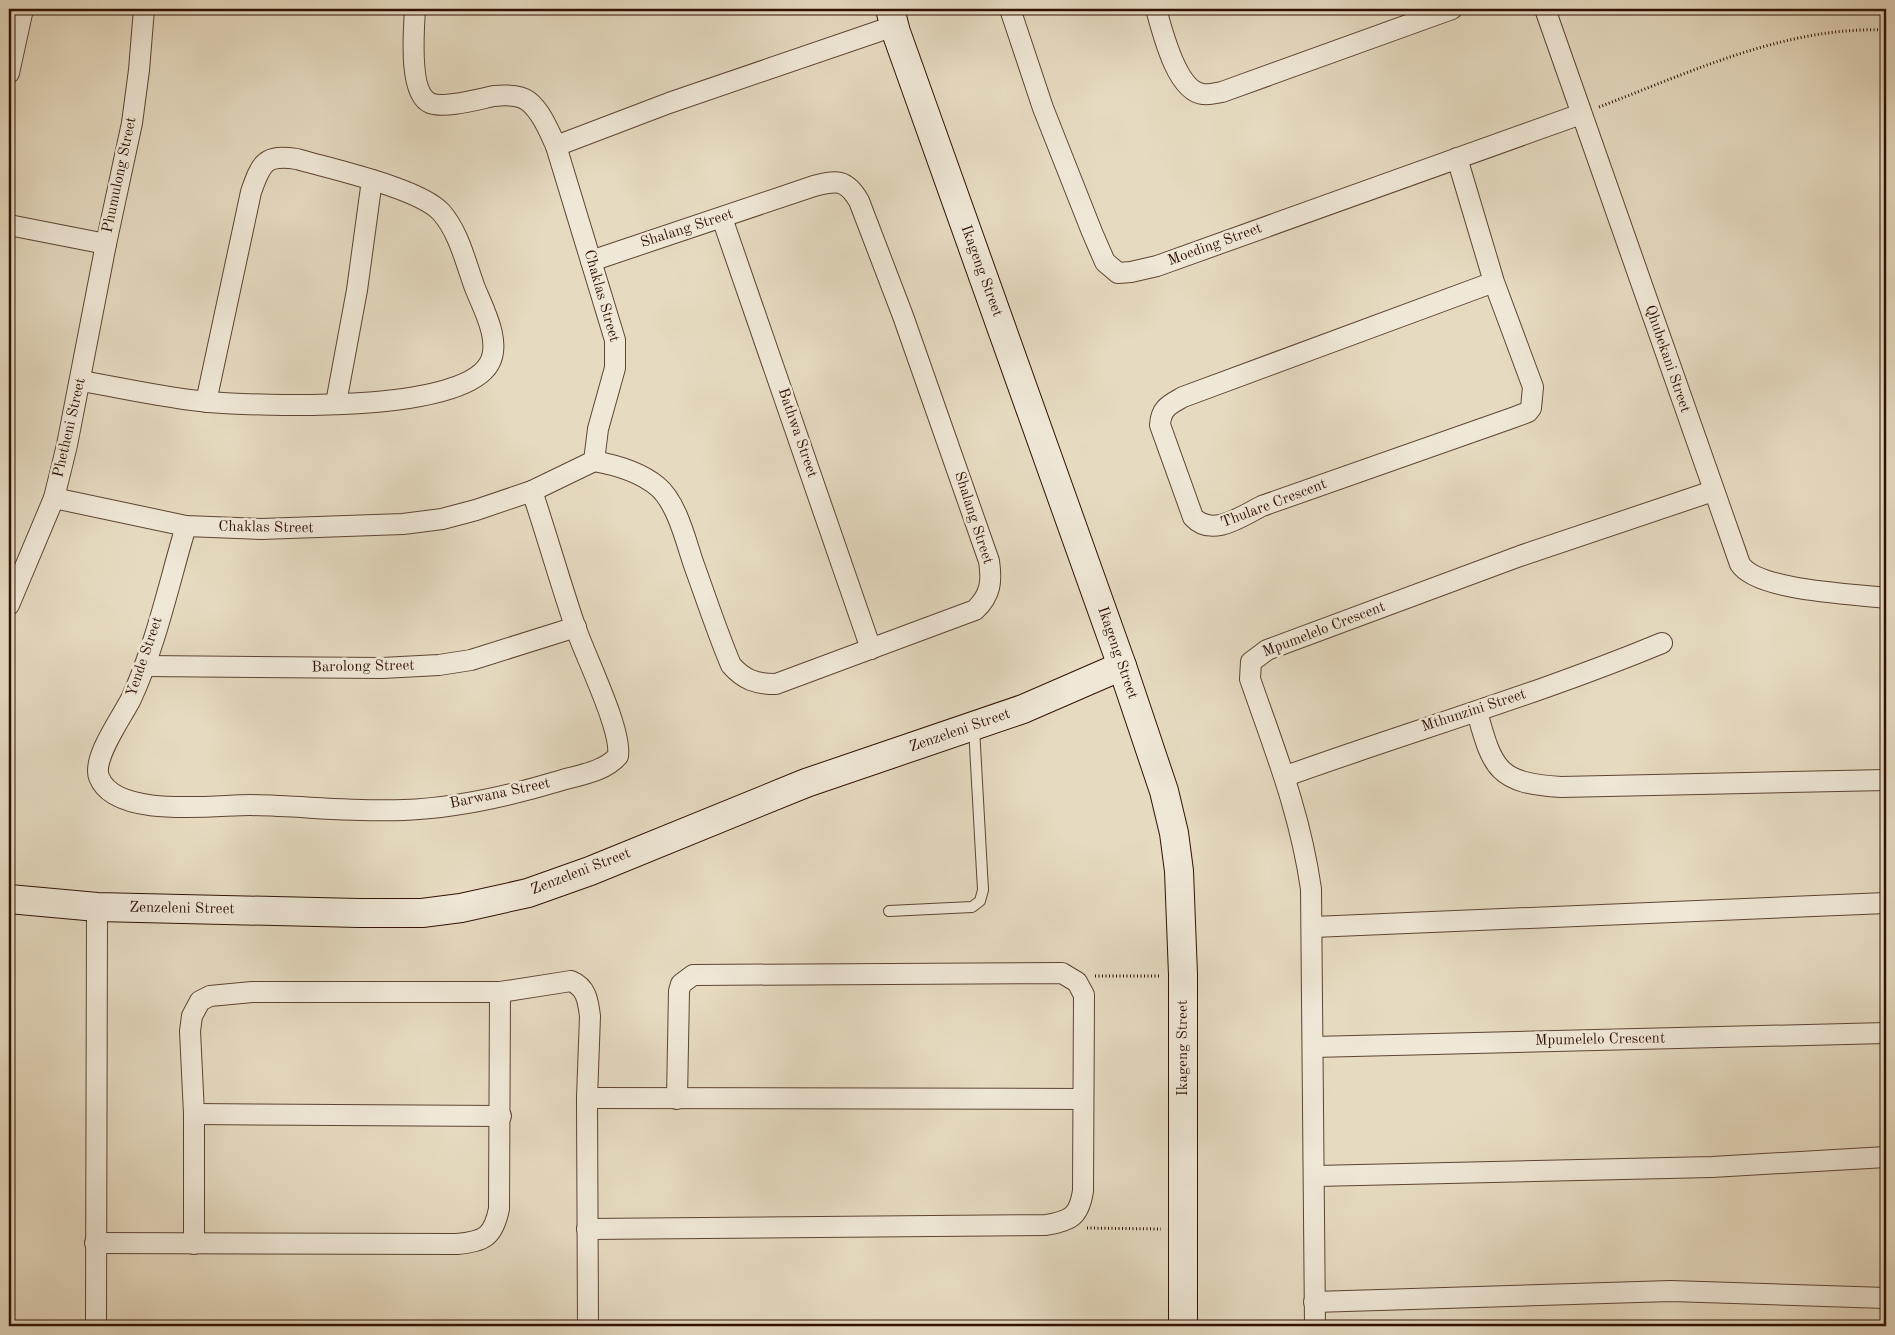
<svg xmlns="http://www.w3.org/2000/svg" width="1895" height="1335" font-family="'Old Standard TT',serif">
<rect width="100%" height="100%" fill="#e6dbc1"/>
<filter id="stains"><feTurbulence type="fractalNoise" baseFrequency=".004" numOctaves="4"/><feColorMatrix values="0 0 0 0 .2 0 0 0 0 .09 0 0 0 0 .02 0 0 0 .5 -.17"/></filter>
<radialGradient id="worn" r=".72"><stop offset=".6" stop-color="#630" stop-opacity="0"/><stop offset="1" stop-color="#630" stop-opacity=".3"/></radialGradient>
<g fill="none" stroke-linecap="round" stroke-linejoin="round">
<defs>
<polyline id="lane" points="889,911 972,907 980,901 983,890 974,728"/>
<g id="street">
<path d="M415,9C414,29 408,93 430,103C444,109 479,99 494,96C504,95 519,94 528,101C541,111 549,131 556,146L615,340V368L598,429L594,461"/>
<polyline points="1010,9 1043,108 1092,232 1105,262 1118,273 1131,272 1157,266 1581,114"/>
<path d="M1156,9C1162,30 1176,91 1203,94C1209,95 1216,93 1222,92L1452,9"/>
<path d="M1545,9L1740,564C1757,591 1855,594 1886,598"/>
<polyline points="9,73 23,9"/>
<polyline points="556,146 669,103 894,26"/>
<path d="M1457,158L1494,282L1533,387L1531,408L1528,412L1512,418L1262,506C1242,516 1212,538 1193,517L1160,425C1161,408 1169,405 1183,397L1494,282"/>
<polyline points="722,218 871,649"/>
<polyline points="9,225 106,244"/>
<path d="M591,261L814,186C837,180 846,179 859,201L903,316L989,561C992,581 991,595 975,610L776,684C756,684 744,680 731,665C717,632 706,598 694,565C686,542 677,502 657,486C640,472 616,465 594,461"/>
<path d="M81,381C123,388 165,398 208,402C262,406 460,414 489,364C502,342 483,308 475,288C466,264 459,232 441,212C419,188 331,169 297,159C265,154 261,163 251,192L206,402"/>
<polyline points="336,403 357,290 372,180"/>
<polyline points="54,498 186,526 261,529 403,524 442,519 476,510 532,491 594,461"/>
<path d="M186,526C169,583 156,645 131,699C122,717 92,758 99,777C115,819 214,805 250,805C302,806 353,812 404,810C457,808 509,796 559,781C579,775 604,772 618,756C622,729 585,656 575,626C560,582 547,536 532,491"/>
<polyline points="9,605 54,498 67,445 106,244 132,123 139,70 144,9"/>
<polyline points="145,666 382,668 439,665 471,660 576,627"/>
<path d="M1477,712C1493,770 1498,783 1561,787L1886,780"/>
<path d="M1286,776C1411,731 1539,694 1662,643"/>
<polyline points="1313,927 1886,903"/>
<polyline points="1313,1047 1886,1033"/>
<polyline points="587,1098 1083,1099"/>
<polyline points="194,1114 501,1116"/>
<polyline points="1315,1176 1712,1167 1886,1157"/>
<path d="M587,1229L1046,1225C1070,1221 1079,1217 1083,1191L1084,995L1077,982L1062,973L693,975L681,984L679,991L677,1099"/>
<path d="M95,1243L457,1244C485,1241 493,1237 499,1209L500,992"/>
<path d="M194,1244V1114L190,1031L192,1016L200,1001L210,996L252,992H500L571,981C586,987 588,1000 590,1016L587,1098L588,1326"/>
<polyline points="1314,1302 1671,1291 1886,1298"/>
<polyline points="96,1326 97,907"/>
<path d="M1315,1326L1311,889C1300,812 1275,751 1250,679L1251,662L1267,650L1520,556L1713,491"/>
</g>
<g id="secondary">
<polyline points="890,9 896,32 1122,666 1164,791 1174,833 1179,871 1183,975 1183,1326"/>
<polyline points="9,899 97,907 359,913 422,913 461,908 528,893 590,871 806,783 1023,709 1122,666"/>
</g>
</defs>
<!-- lane casing -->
<use href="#lane" stroke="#5e4433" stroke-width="12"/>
<!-- street casing -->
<use href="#street" stroke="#5e4433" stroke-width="22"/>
<!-- secondary casing -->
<use href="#secondary" stroke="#311104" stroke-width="30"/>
<!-- path -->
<g stroke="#311104" stroke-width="3" stroke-dasharray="1 2.5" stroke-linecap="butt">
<path d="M1599,107C1691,72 1786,26 1886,30"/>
<polyline points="1095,976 1161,976"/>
<polyline points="1087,1228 1161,1229"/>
</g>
<!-- lane -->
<use href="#lane" stroke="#efe8d7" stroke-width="10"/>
<!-- street -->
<use href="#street" stroke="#efe8d7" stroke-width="20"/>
<!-- secondary -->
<use href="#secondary" stroke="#efe8d7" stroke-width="28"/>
</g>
<g text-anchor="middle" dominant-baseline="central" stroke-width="5" stroke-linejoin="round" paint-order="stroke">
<!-- street labels -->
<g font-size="15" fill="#311104" stroke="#efe8d7">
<text transform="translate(120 175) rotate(-78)">Phumulong Street</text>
<text transform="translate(687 229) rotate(-18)">Shalang Street</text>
<text transform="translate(1215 245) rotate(-20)">Moeding Street</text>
<text transform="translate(981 271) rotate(70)">Ikageng Street</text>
<text transform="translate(601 296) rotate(74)">Chaklas Street</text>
<text transform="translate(1667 359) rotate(71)">Qhubekani Street</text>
<text transform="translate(70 428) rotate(-77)">Phetheni Street</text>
<text transform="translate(797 433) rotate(71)">Bathwa Street</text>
<text transform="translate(1274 504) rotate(-21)">Thulare Crescent</text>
<text transform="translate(973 518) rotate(72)">Shalang Street</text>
<text transform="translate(266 528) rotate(1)">Chaklas Street</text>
<text transform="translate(1324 630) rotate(-21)">Mpumelelo Crescent</text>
<text transform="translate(1117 653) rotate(71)">Ikageng Street</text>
<text transform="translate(145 657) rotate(-71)">Yende Street</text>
<text transform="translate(363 667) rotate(-1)">Barolong Street</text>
<text transform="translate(1474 711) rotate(-18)">Mthunzini Street</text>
<text transform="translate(960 731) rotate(-19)">Zenzeleni Street</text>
<text transform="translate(500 794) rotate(-12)">Barwana Street</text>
<text transform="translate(581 872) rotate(-21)">Zenzeleni Street</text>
<text transform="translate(182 909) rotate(1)">Zenzeleni Street</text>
<text transform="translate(1600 1040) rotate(-1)">Mpumelelo Crescent</text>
<text transform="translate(1183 1048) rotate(-90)">Ikageng Street</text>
</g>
</g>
<!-- margin -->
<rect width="1895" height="1335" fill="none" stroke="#e6dbc1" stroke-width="30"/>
<rect x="10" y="10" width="1875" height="1315" fill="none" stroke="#311104" stroke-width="2.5"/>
<rect x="15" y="15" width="1865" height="1305" fill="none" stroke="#311104"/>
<rect width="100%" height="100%" filter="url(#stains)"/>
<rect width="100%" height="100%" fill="url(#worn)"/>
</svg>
